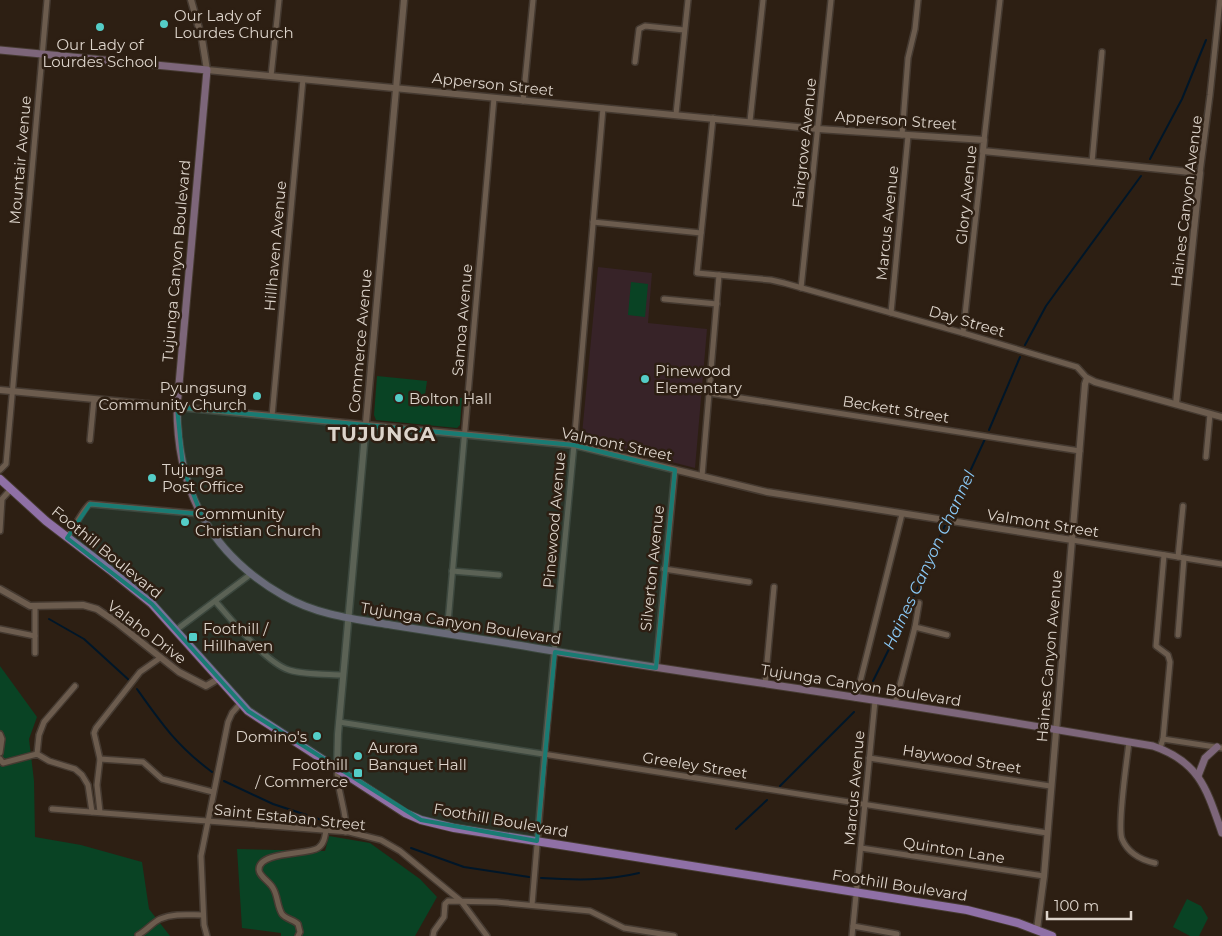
<svg xmlns="http://www.w3.org/2000/svg" width="1222" height="936" font-family="Montserrat,sans-serif">
<rect width="100%" height="100%" fill="#2d1f13"/>
<!-- education -->
<polygon fill="#372328" points="598,267 652,273 648,323 707,329 695,468 586,440 582,434"/>
<!-- green -->
<g fill="#094324">
<polygon points="631,282 648,284 645,317 628,315"/>
<polygon points="377,376 427,381 425,395 462,398 460,425 457,428 376,420 374,415"/>
<polygon points="0,666 37,717 29,739 34,781 35,837 81,845 142,862 149,909 170,936 0,936"/>
<polygon points="329,836 370,843 420,879 437,897 415,936 281,936 281,933 242,928 237,849 325,851"/>
<polygon points="1187,899 1201,906 1208,918 1199,936 1190,936 1173,927"/>
</g>
<g fill="none" stroke-linecap="round" stroke-linejoin="round">
<!-- stream -->
<g stroke="#001628" stroke-width="2">
<polyline points="1150,159 1182,99 1206,40"/>
<polyline points="1025,345 1046,306 1059,288 1141,176"/>
<polyline points="989,430 1020,357"/>
<polyline points="948,519 985,439"/>
<polyline points="49,619 84,639 130,681"/>
<polyline points="873,681 905,617 946,523"/>
<path d="M137,689C161,723 177,746 212,772"/>
<polyline points="224,781 273,804 331,823"/>
<polyline points="780,786 854,712"/>
<polyline points="736,829 767,800"/>
<polyline points="411,848 464,867 529,877"/>
<path d="M541,878C574,880 606,881 639,873"/>
</g>
<defs>
<g id="minor">
<polyline points="635,62 639,29 645,26 684,30"/>
<polyline points="271,76 279,0"/>
<polyline points="523,101 533,0"/>
<polyline points="676,114 688,0"/>
<polyline points="713,118 697,273 771,280 784,283 963,333 1077,367 1087,378"/>
<polyline points="750,121 763,0"/>
<polyline points="902,135 908,58 915,29 918,0"/>
<polyline points="984,140 1000,0"/>
<polyline points="1092,162 1102,52"/>
<polyline points="1200,173 1210,95 1220,0"/>
<polyline points="593,222 701,233"/>
<polyline points="801,288 831,0"/>
<polyline points="664,299 717,304"/>
<polyline points="891,313 908,136"/>
<polyline points="963,333 983,151"/>
<polyline points="709,393 1080,451"/>
<polyline points="272,416 303,79"/>
<polyline points="90,440 94,399"/>
<polyline points="1206,457 1210,414"/>
<polyline points="0,470 6,464 47,0"/>
<polyline points="702,476 719,275"/>
<polyline points="0,531 2,499 11,489"/>
<path d="M67,538C72,531 85,506 90,504L201,514"/>
<polyline points="1072,540 1222,564"/>
<polyline points="1178,557 1183,506"/>
<polyline points="664,569 749,582"/>
<polyline points="452,571 499,575"/>
<path d="M215,601C231,619 266,663 289,670C305,675 326,674 343,675"/>
<polyline points="915,627 947,635"/>
<polyline points="0,629 35,636"/>
<polyline points="176,630 251,574"/>
<polyline points="447,634 494,98"/>
<polyline points="1178,635 1184,558"/>
<polyline points="35,653 35,606"/>
<polyline points="656,668 675,470"/>
<polyline points="765,684 774,587"/>
<polyline points="856,698 902,514"/>
<polyline points="895,704 915,627 919,603"/>
<polyline points="339,722 1047,833"/>
<polyline points="0,734 2,739 0,753"/>
<polyline points="1163,739 1222,748"/>
<path d="M1129,742C1127,760 1117,825 1122,839C1128,853 1141,860 1155,863"/>
<polyline points="1160,748 1163,739 1170,662 1168,655 1156,646 1164,555"/>
<polyline points="37,754 39,735 44,722 75,686"/>
<polyline points="869,758 1050,786"/>
<polyline points="0,759 3,763 37,754 49,761 75,769 82,775 88,785 92,812"/>
<polyline points="100,759 143,762 162,779 213,792"/>
<path d="M337,769C337,792 347,811 346,832"/>
<polyline points="52,809 349,832 381,840 400,851 461,901 487,936"/>
<polyline points="100,812 97,785 100,759 94,733 96,728 140,672 160,658"/>
<polyline points="861,848 1044,876"/>
<polyline points="532,905 545,749 574,445 603,108"/>
<polyline points="853,926 897,934"/>
<path d="M138,935C146,931 152,923 160,919C174,913 189,915 203,915"/>
<polyline points="207,936 204,925 201,856 228,722 232,713 240,704"/>
<path d="M298,936L300,932L298,924C294,920 286,919 282,914C277,906 278,896 273,888C270,882 259,876 259,870C258,851 308,855 318,848C324,844 325,837 326,830"/>
<polyline points="433,936 434,931 444,917 445,904 448,901 496,902 590,911 624,928 674,936"/>
<polyline points="852,936 875,701"/>
</g>
<g id="tertiary">
<polyline points="191,0 202,39 207,70 818,129 984,140 983,151 1200,173 1176,404"/>
<polyline points="0,390 574,445 767,492 1072,540"/>
<polyline points="0,589 30,606 83,605 97,609 116,622 179,672 206,686 218,679"/>
<polyline points="337,769 338,734 404,0"/>
<polyline points="1037,929 1044,876 1085,384 1087,378 1095,382 1222,417"/>
</g>
<g id="secondary">
<path d="M0,50L207,70L177,407C177,491 210,554 284,596C317,615 354,619 391,625C435,632 479,639 524,646C604,660 686,672 767,684C896,703 1025,724 1153,746C1200,762 1207,790 1222,833"/>
<polyline points="1198,776 1205,758 1217,747"/>
</g>
<polyline id="primary" points="0,479 46,521 110,570 152,604 248,711 405,813 421,820 454,828 967,910 1018,923 1052,936"/>
</defs>
<!-- minor casing -->
<use href="#minor" stroke="#453a31" stroke-width="8"/>
<!-- tertiary casing -->
<use href="#tertiary" stroke="#453a31" stroke-width="9"/>
<!-- secondary casing -->
<use href="#secondary" stroke="#453a31" stroke-width="9"/>
<!-- primary casing -->
<use href="#primary" stroke="#453a31" stroke-width="10"/>
<!-- minor -->
<use href="#minor" stroke="#6c5c4e" stroke-width="5"/>
<!-- tertiary -->
<use href="#tertiary" stroke="#6c5c4e" stroke-width="6"/>
<!-- secondary -->
<use href="#secondary" stroke="#7d667a" stroke-width="7"/>
<!-- primary -->
<use href="#primary" stroke="#8f70a6" stroke-width="8"/>
</g>
<!-- marked area -->
<path fill="#197b73" fill-opacity="0.2" stroke="#197b73" stroke-width="4" stroke-linejoin="round" d="M177,407L574,445L675,470L656,668L555,652L537,841L421,820L248,711L152,604L67,538L90,504L201,514L183,468Z"/>
<!-- markers -->
<g fill="#54cdc7" stroke="#2d1f13" stroke-width="2">
<circle cx="164" cy="24" r="5"/>
<circle cx="100" cy="27" r="5"/>
<circle cx="645" cy="379" r="5"/>
<circle cx="257" cy="396" r="5"/>
<circle cx="399" cy="398" r="5"/>
<circle cx="152" cy="478" r="5"/>
<circle cx="185" cy="522" r="5"/>
<rect x="188" y="632" width="10" height="10" rx="2.5"/>
<circle cx="317" cy="736" r="5"/>
<circle cx="358" cy="756" r="5"/>
<rect x="353" y="768" width="10" height="10" rx="2.5"/>
</g>
<g text-anchor="middle" dominant-baseline="central" stroke-width="5" stroke-linejoin="round" paint-order="stroke">
<!-- poi labels -->
<g font-size="15" fill="#ddd4cb" stroke="#2d1f13" text-anchor="start">
<text x="174" y="15">Our Lady of<tspan x="174" dy="17">Lourdes Church</tspan></text>
<text x="100" y="44" text-anchor="middle">Our Lady of<tspan x="100" dy="17">Lourdes School</tspan></text>
<text x="655" y="370">Pinewood<tspan x="655" dy="17">Elementary</tspan></text>
<text x="247" y="387" text-anchor="end">Pyungsung<tspan x="247" dy="17">Community Church</tspan></text>
<text x="409" y="398">Bolton Hall</text>
<text x="162" y="469">Tujunga<tspan x="162" dy="17">Post Office</tspan></text>
<text x="195" y="513">Community<tspan x="195" dy="17">Christian Church</tspan></text>
<text x="203" y="628">Foothill /<tspan x="203" dy="17">Hillhaven</tspan></text>
<text x="307" y="736" text-anchor="end">Domino's</text>
<text x="368" y="747">Aurora<tspan x="368" dy="17">Banquet Hall</tspan></text>
<text x="348" y="764" text-anchor="end">Foothill<tspan x="348" dy="17">/ Commerce</tspan></text>
</g>
<!-- street labels -->
<g font-size="15" fill="#ddd4cb" stroke="#2d1f13">
<text transform="translate(493 84) rotate(6)">Apperson Street</text>
<text transform="translate(896 120) rotate(4)">Apperson Street</text>
<text transform="translate(804 143) rotate(-84)">Fairgrove Avenue</text>
<text transform="translate(20 160) rotate(-85)">Mountair Avenue</text>
<text transform="translate(966 195) rotate(-84)">Glory Avenue</text>
<text transform="translate(1186 201) rotate(-83)">Haines Canyon Avenue</text>
<text transform="translate(887 223) rotate(-84)">Marcus Avenue</text>
<text transform="translate(275 246) rotate(-85)">Hillhaven Avenue</text>
<text transform="translate(176 261) rotate(-85)">Tujunga Canyon Boulevard</text>
<text transform="translate(462 320) rotate(-85)">Samoa Avenue</text>
<text transform="translate(967 321) rotate(16)">Day Street</text>
<text transform="translate(360 341) rotate(-85)">Commerce Avenue</text>
<text transform="translate(896 409) rotate(9)">Beckett Street</text>
<text transform="translate(617 444) rotate(12)">Valmont Street</text>
<text transform="translate(554 520) rotate(-85)">Pinewood Avenue</text>
<text transform="translate(1043 523) rotate(9)">Valmont Street</text>
<text transform="translate(107 552) rotate(39)">Foothill Boulevard</text>
<text transform="translate(652 568) rotate(-84)">Silverton Avenue</text>
<text transform="translate(461 623) rotate(9)">Tujunga Canyon Boulevard</text>
<text transform="translate(147 632) rotate(37)">Valaho Drive</text>
<text transform="translate(1049 656) rotate(-85)">Haines Canyon Avenue</text>
<text transform="translate(861 685) rotate(9)">Tujunga Canyon Boulevard</text>
<text transform="translate(962 759) rotate(9)">Haywood Street</text>
<text transform="translate(695 765) rotate(9)">Greeley Street</text>
<text transform="translate(854 788) rotate(-85)">Marcus Avenue</text>
<text transform="translate(290 817) rotate(6)">Saint Estaban Street</text>
<text transform="translate(501 820) rotate(10)">Foothill Boulevard</text>
<text transform="translate(954 850) rotate(9)">Quinton Lane</text>
<text transform="translate(900 885) rotate(9)">Foothill Boulevard</text>
</g>
<!-- water labels -->
<g font-size="16" font-style="italic" fill="#8ac9f7" stroke="#2d1f13">
<text transform="translate(929 560) rotate(-65)">Haines Canyon Channel</text>
</g>
<!-- district labels -->
<g font-size="20" font-weight="bold" letter-spacing="1" fill="#ddd4cb" stroke="#2d1f13">
<text x="382" y="434">TUJUNGA</text>
</g>
</g>
<!-- scale -->
<path d="M1047 911v8h84v-8" fill="none" stroke="#ddd4cb" stroke-width="2.5"/>
<text x="1054" y="911" font-size="15" fill="#ddd4cb" stroke="#2d1f13" stroke-width="4" paint-order="stroke">100 m</text>
</svg>
